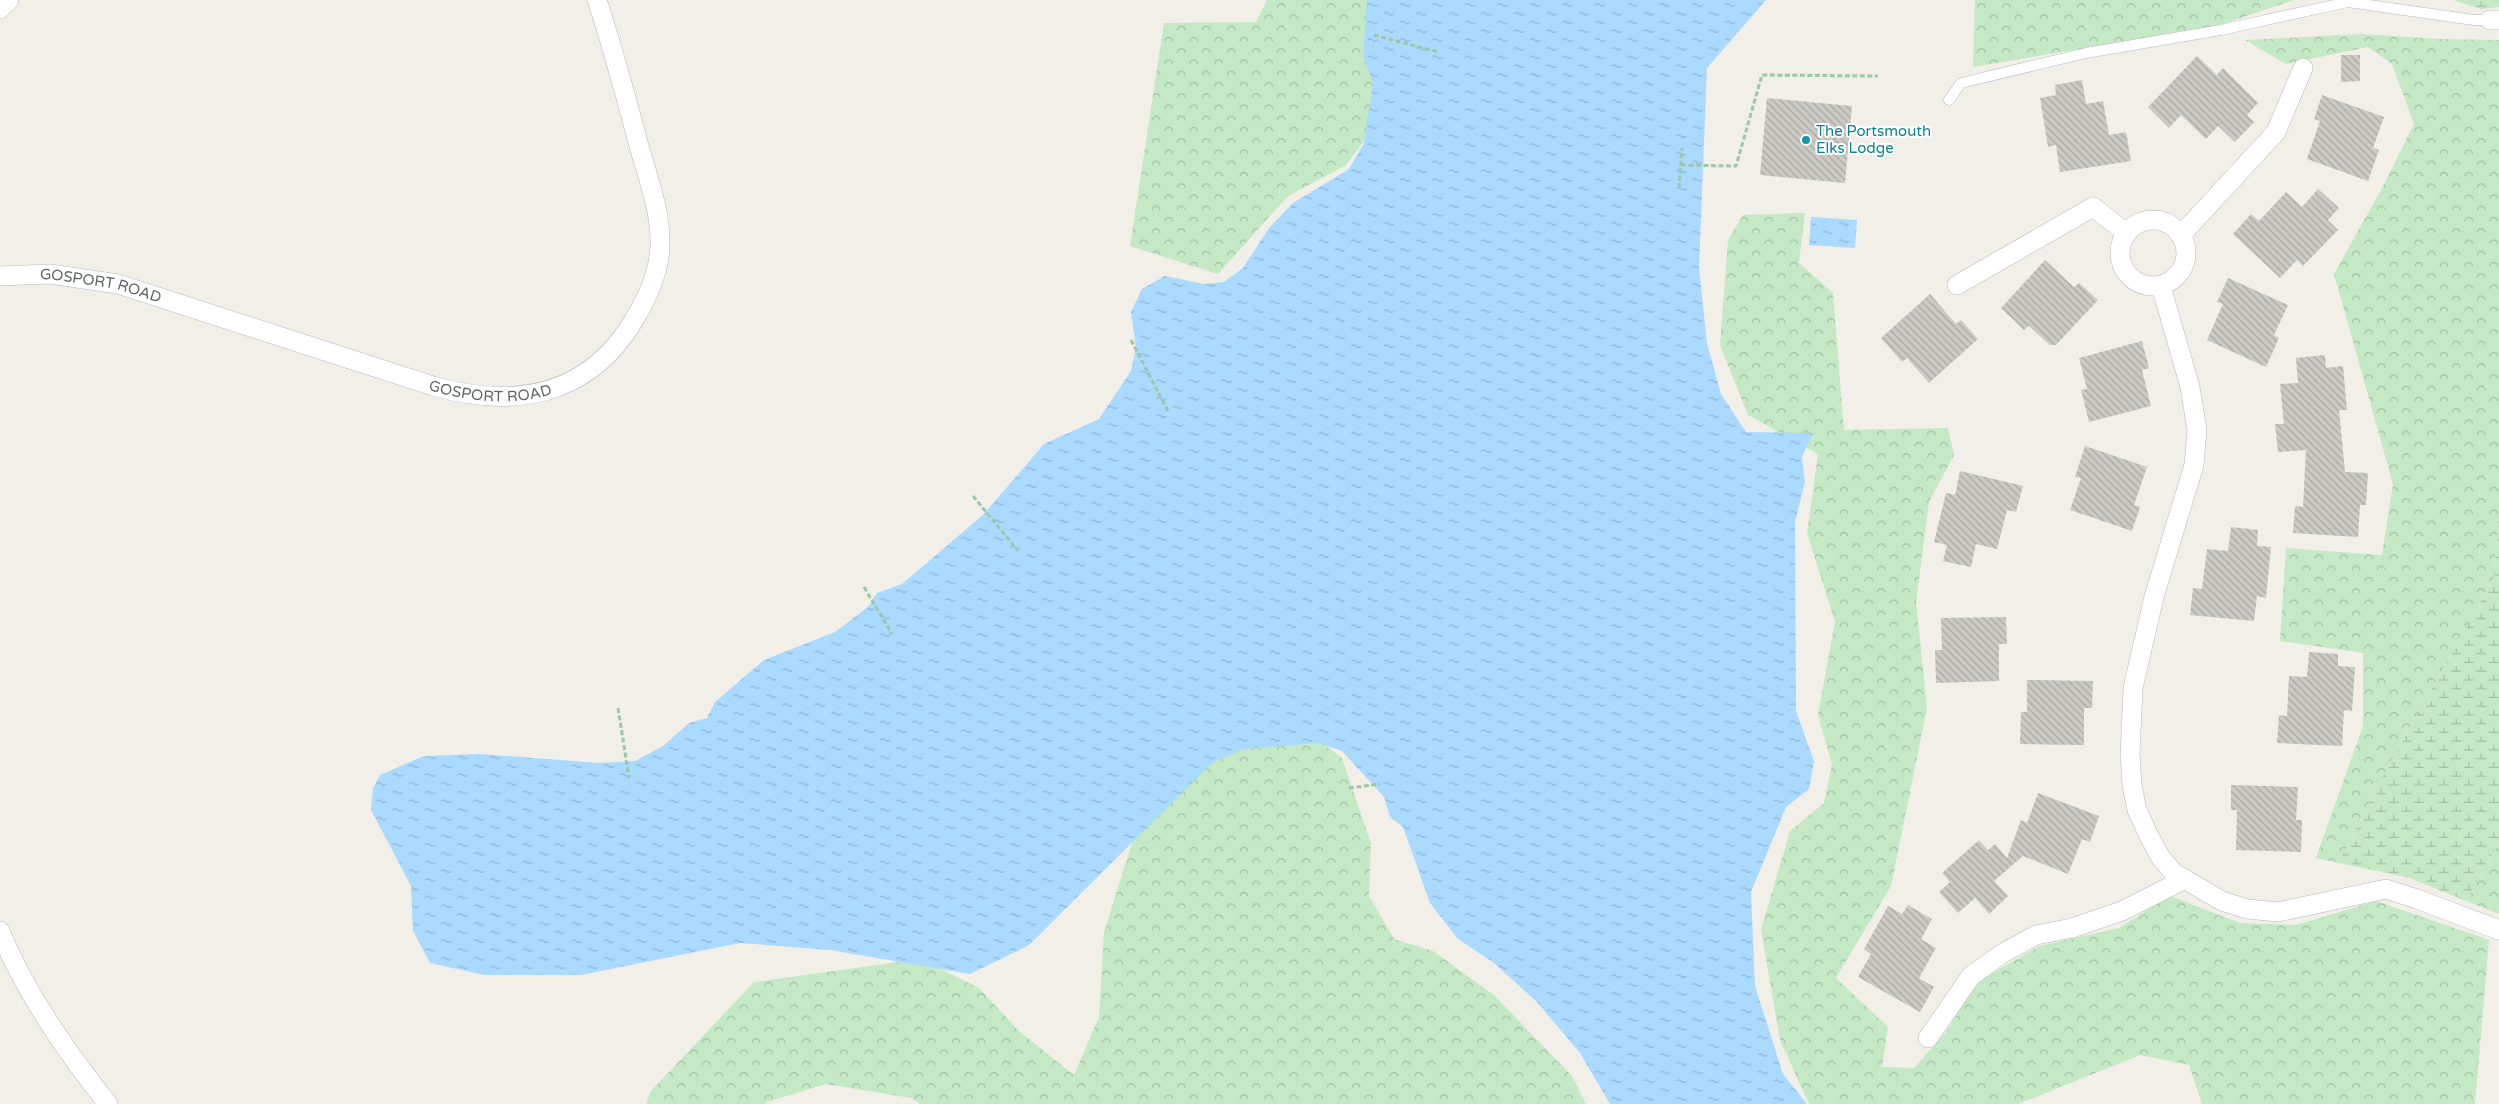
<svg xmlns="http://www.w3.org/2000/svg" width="2499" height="1104" font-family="'Varela Round',sans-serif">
<defs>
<pattern id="forest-crowns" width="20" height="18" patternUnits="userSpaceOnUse" patternTransform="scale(1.25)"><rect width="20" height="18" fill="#c5e8c5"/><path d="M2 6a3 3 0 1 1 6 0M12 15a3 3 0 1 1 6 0" fill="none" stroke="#a3c0a4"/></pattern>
<pattern id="wetland-marsh" width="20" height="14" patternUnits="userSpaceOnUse" patternTransform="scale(1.25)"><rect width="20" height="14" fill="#c5e8c5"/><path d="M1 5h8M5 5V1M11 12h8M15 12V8" fill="none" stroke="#a3c0a4"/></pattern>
<pattern id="water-ripples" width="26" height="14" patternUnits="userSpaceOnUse" patternTransform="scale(1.25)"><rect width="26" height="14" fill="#aadaff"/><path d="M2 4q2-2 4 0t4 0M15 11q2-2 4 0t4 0" fill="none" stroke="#8eb4d2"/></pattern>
<pattern id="building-back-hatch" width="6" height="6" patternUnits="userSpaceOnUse" patternTransform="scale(1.25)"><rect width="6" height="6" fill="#cccac5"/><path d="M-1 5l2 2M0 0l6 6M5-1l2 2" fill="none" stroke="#a9a8a4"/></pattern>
</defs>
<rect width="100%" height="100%" fill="#f1efe8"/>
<!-- forest -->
<g fill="url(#forest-crowns)">
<polygon points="1267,0 1397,0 1370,133 1346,165 1288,196 1218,274 1130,246 1164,23 1256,22"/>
<polygon points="1975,0 2294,0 2220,25 1973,67"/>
<polygon points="2361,34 2438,39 2499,40 2499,507 2494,578 2384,774 2339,863 2316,858 2363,726 2363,653 2280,641 2286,548 2382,555 2393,484 2334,274 2381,190 2414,124 2392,64 2368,47 2286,64 2245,40"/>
<polygon points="1805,213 1799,263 1833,293 1844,430 1948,428 1954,455 1929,502 1916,602 1927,708 1891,886 1836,978 1888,1027 1882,1067 1914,1068 1946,1032 1977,982 2039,946 2119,928 2170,896 2240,923 2296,925 2376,901 2489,940 2475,1104 2202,1104 2189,1065 2140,1055 2018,1104 1809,1104 1780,1040 1761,930 1790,831 1824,803 1832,764 1818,715 1835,622 1807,533 1818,454 1748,415 1720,345 1728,240 1743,215"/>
<polygon points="1307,731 1342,758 1371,843 1369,896 1394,939 1433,951 1494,995 1572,1076 1586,1104 920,1104 911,1098 826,1084 767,1102 766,1104 646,1104 651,1091 754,982 920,959 979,988 1019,1031 1074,1075 1099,1017 1104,932 1132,843 1193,761"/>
<polygon points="2499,842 2499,914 2466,901"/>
</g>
<!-- wetland -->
<g fill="url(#wetland-marsh)">
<polygon points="2453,0 2499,0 2499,7 2481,9"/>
<polygon points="2499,507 2499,842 2466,901 2410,878 2339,863 2384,774 2494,578"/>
</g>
<!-- water -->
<g fill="url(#water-ripples)">
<polygon points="1367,0 1766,0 1707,68 1699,268 1707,343 1721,394 1746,432 1813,433 1802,457 1805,482 1795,522 1796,711 1814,761 1809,789 1786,807 1751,892 1755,986 1783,1074 1807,1104 1610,1104 1580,1053 1536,1001 1494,963 1458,939 1430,903 1403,827 1390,817 1384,797 1342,751 1318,743 1244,749 1213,762 1029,945 970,974 830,950 740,943 581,975 484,975 430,963 413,931 411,886 371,810 373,788 380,775 424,756 480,754 599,763 635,761 663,746 689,723 707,718 715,702 764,660 835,632 868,607 877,593 902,584 984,514 1044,444 1099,419 1131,371 1136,348 1131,312 1142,289 1165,276 1204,284 1224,282 1243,268 1269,228 1293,203 1349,169 1364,143 1373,83 1363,56"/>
<polygon points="1811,217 1857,220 1855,248 1809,245"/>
</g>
<!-- building -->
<g fill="url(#building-back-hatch)">
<polygon points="2341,55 2360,55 2360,81 2341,82"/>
<polygon points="2197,56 2217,75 2223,68 2258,103 2247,115 2254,122 2235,142 2218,126 2206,139 2181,115 2169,128 2148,107"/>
<polygon points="2082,80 2086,104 2103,101 2109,135 2126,132 2131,161 2060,172 2056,145 2048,147 2040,98 2056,95 2055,85"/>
<polygon points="2322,95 2384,117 2373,148 2379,150 2368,181 2307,159 2320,121 2314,119"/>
<polygon points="1767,98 1852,106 1845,183 1760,175"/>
<polygon points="2318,189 2339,208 2328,220 2338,230 2303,266 2297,260 2280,278 2233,234 2251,214 2259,221 2286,192 2302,207"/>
<polygon points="2045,260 2074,287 2079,283 2098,300 2056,345 2050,345 2029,326 2024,330 2001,308"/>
<polygon points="2228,278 2288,305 2274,335 2279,338 2266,367 2207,340 2223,304 2217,302"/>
<polygon points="1930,294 1956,324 1961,320 1978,339 1929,383 1907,358 1902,362 1881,338"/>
<polygon points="2142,341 2149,368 2142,370 2151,406 2089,422 2081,390 2087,389 2079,358"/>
<polygon points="2325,355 2326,368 2343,366 2347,410 2339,410 2345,472 2368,473 2366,505 2360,505 2358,537 2293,533 2295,506 2303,507 2306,450 2278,452 2275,424 2284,424 2280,384 2298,383 2296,358"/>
<polygon points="2085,446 2147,467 2134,505 2140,507 2132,531 2070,510 2081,478 2075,477"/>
<polygon points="1960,471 2023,486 2016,512 2007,510 1997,549 1976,544 1971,567 1943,561 1947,545 1934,542 1946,493 1955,495"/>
<polygon points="2231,527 2258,530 2257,546 2271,547 2266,598 2257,596 2254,621 2190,615 2193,588 2202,589 2207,549 2228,551"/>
<polygon points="2006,617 2007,644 1999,644 1999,681 1936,683 1935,650 1942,650 1941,618"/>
<polygon points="2309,652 2338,654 2338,666 2355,667 2352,711 2344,710 2342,746 2277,743 2279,715 2287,716 2289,676 2307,677"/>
<polygon points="2027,680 2093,681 2092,708 2084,708 2084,745 2020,744 2021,712 2027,712"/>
<polygon points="2231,785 2298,787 2296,820 2302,820 2301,852 2236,850 2237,810 2231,810"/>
<polygon points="2038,793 2099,816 2090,842 2082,839 2068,874 2023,856 1994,881 2008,896 1989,914 1975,898 1958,913 1939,892 1950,882 1942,873 1979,840 1988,850 1995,844 2007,858 2021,820 2027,823"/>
<polygon points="1908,905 1932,919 1921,939 1936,948 1919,978 1934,987 1920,1012 1858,977 1871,954 1864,949 1888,906 1902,914"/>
</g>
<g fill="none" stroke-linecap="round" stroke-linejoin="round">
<defs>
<polyline id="lane" points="1949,100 1961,83 2086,53 2221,30 2348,2 2474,20 2490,20"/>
<g id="street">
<polyline points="0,9 9,0"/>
<polyline points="2490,20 2499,20"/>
<circle cx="2153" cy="253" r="33"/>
<polyline points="2181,235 2276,132 2303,68"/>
<path id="s1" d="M0,276L50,274L118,284L433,386C514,409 588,397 634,320C648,297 659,273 660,246C661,212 648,178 639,146C626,97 613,48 597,0"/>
<polyline points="1957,285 2093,207 2126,233"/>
<polyline points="2161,286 2190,387 2197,430 2194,465 2154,597 2133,688 2130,754 2132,785 2137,810 2149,836 2161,858 2174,873 2222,901 2247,909 2278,912 2386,889 2417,899 2499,930"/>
<path d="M0,931C26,994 66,1051 108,1104"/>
<polyline points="1928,1038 1971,976 2003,953 2036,935 2072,928 2122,911 2183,880"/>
</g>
</defs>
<!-- lane casing -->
<use href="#lane" stroke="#b5b8bc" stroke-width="11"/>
<!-- street casing -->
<use href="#street" stroke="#b5b8bc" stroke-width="20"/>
<!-- path -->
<g stroke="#9cc7a9" stroke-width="3" stroke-dasharray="5 2.5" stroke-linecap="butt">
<polyline points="1374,35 1438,52"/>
<polyline points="1681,165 1736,166 1762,75 1878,76"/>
<polyline points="1679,188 1682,148"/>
<polyline points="1131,340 1169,413"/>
<polyline points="973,496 1018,551"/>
<polyline points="864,587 892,634"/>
<polyline points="618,708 629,778"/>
<polyline points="1349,788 1380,784"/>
</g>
<!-- lane -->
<use href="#lane" stroke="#fff" stroke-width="10"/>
<!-- street -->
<use href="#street" stroke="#fff" stroke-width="19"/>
</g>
<!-- markers -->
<circle fill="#0f9aa8" stroke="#fff" stroke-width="2" cx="1806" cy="140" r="5"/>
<g text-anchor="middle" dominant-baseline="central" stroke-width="4" stroke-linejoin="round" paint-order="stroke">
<!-- culture labels -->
<g font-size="15" fill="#0d838f" stroke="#fff" text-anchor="start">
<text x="1816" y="131">The Portsmouth<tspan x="1816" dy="17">Elks Lodge</tspan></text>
</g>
<!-- street labels -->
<g font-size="15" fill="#5f6368" stroke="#fff">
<text stroke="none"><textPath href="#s1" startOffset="102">GOSPORT ROAD</textPath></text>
<text stroke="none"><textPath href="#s1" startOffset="508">GOSPORT ROAD</textPath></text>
</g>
</g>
</svg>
